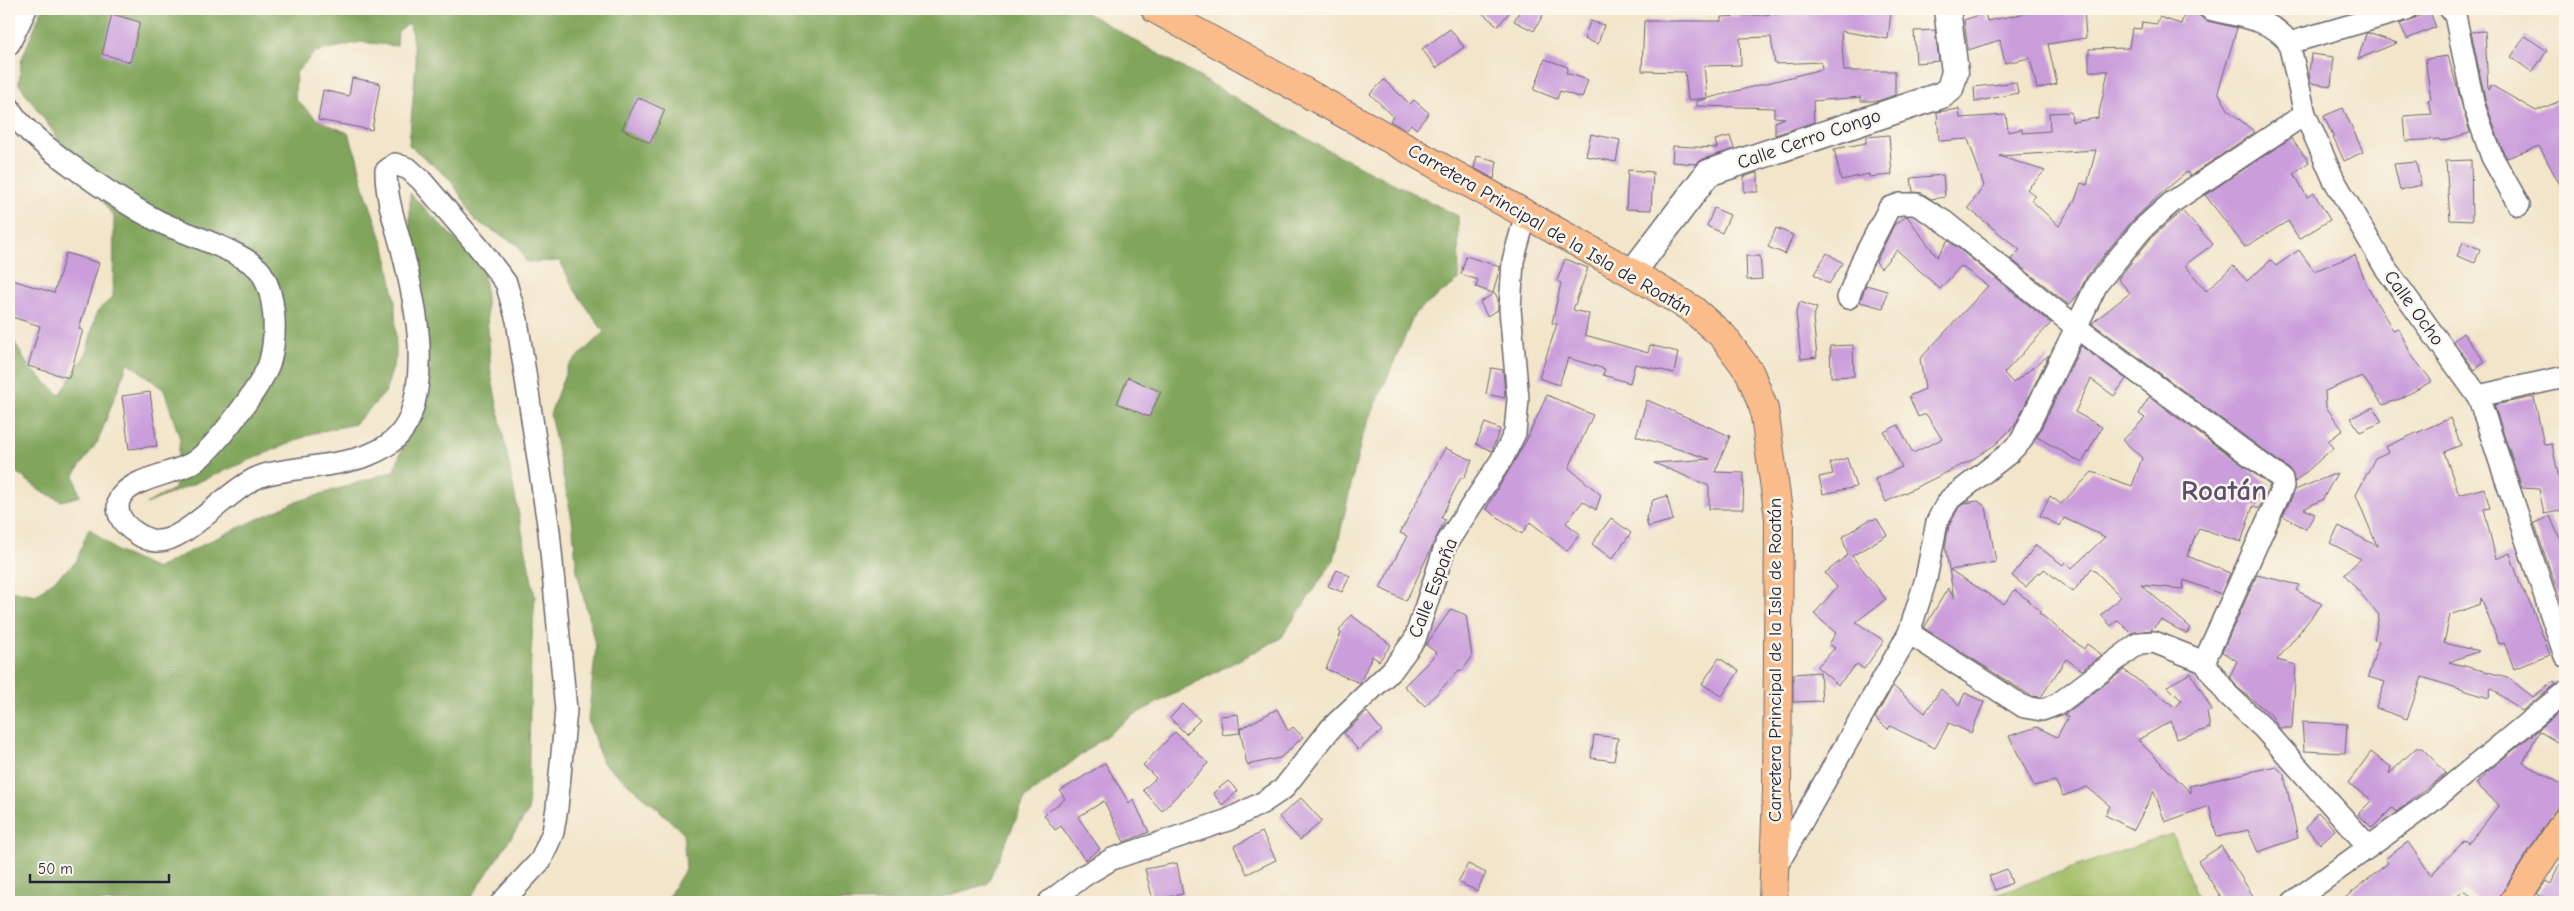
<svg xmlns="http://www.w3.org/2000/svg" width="2574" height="911" font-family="'Comic Neue',sans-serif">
<rect width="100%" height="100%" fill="#fbf7ec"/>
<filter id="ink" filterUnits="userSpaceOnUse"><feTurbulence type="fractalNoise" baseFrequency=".02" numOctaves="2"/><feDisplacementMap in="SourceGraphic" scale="10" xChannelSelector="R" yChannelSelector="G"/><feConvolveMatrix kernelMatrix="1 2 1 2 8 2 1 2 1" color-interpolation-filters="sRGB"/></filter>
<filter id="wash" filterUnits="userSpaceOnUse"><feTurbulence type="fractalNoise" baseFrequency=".0096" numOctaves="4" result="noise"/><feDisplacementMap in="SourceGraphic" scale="20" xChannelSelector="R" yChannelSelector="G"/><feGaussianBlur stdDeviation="1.12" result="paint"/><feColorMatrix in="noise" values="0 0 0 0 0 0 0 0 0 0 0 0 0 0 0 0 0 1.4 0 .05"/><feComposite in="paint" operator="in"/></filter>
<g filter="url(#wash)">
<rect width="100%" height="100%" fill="#f2e5ca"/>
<!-- green -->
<polygon fill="#a2be66" stroke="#627050" points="2172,834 2199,902 1972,902"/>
<!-- forest -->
<g fill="#81a55b" stroke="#52644b">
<polygon points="42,9 1080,9 1318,145 1458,216 1459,280 1415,313 1362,437 1334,560 1281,638 1132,716 1026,797 987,884 926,902 665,902 686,868 683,833 657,808 602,762 588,720 596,648 577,571 572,519 550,414 568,366 604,332 574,289 560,261 526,262 518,245 476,221 451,180 409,145 416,63 410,23 398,31 397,46 361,42 315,52 296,73 295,99 318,120 348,133 357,157 364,188 386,251 395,301 396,357 385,393 355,424 314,433 146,504 175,488 180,439 164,390 128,362 98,441 74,475 80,496 61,501 40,490 9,467 9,332 28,366 60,395 86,354 97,311 113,297 114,217 19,84 21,61"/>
<polygon points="410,193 484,269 491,374 535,597 531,653 528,812 468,902 9,902 9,590 36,595 76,562 89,528 117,551 156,569 210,541 293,503 394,471 428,375 410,250"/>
</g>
<g id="blocks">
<!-- building -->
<g fill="#ca9ddb" fill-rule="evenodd">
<polygon points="1477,9 1512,9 1498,26"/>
<polygon points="1521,9 1546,9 1534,31 1514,21"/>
<polygon points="1808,9 1891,12 1888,39 1841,31 1844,71 1895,71 1895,95 1878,101 1861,101 1861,97 1813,101 1814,122 1775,135 1775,122 1785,118 1774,117 1774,108 1697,106 1697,101 1822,69 1821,62 1775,64 1771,37 1740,38 1741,65 1704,66 1707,98 1688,100 1685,72 1642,71 1644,21 1721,21 1721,17 1778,14 1777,11"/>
<polygon points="2035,9 2084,9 2086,38 2048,44 2057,84 2037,89 2030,58 2005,63 2000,40 1968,50 1964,20 1985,13 1987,21 2036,11"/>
<path d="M2185,11L2200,16L2207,21L2237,28L2218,92L2229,111L2255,132L2190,176L2187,172L2164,191L2133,220L2087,276L2077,296L2069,305L2011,259L2020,250L1968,208L1984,186L1968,139L1939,141L1937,112L1959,109L1960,118L2006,115L2008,132L2022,129V133L2050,131L2049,113L2071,112L2072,122L2098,118L2108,71H2089V49L2129,48L2132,28L2141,29L2142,22L2157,24L2159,17L2181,24ZM2096,150L2087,185L2081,183L2075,200L2059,226L2031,200L2035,196L2027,189L2045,171L1999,156Z"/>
<polygon points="2430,12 2436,27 2407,39 2400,24"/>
<polygon points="112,14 140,22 130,62 102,54"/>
<polygon points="1590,21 1604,25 1598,44 1584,39"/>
<polygon points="1450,29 1464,47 1436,68 1422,49"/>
<polygon points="1935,30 1939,61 1916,63 1914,31"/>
<polygon points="2485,31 2488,90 2491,85 2536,111 2560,101 2565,113 2565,194 2539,146 2507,158 2503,152 2486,103 2471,32"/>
<polygon points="2366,34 2368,33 2397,43 2358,59"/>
<polygon points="2525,36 2547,51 2532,72 2511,57"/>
<polygon points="2311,54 2334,57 2331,86 2311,83 2309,74"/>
<polygon points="2448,56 2470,133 2440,141 2439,139 2406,141 2404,116 2432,114 2428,100 2431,99 2425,59"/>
<polygon points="1545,59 1568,67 1566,73 1588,80 1582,98 1560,91 1557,99 1534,90"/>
<polygon points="352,78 380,83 372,130 318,120 323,90 349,96"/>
<polygon points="1384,80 1410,104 1414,100 1429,113 1416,129 1411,124 1406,130 1390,121 1393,116 1370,94"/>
<polygon points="2016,82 2018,93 1975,102 1974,87"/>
<polygon points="637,97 665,110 650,143 622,129"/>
<polygon points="2343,108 2363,152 2344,161 2324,116"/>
<polygon points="1591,134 1620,140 1616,162 1586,156"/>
<polygon points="1889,135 1892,175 1869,177 1869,174 1841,180 1834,149 1866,143 1866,137"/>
<polygon points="1730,136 1734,149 1703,159 1696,164 1672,162 1673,146 1717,148 1715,140"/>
<polygon points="2291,138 2309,162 2294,173 2307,197 2314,193 2330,220 2299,239 2288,221 2245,247 2205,195"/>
<polygon points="1477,156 1497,161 1494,179 1474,168"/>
<polygon points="2471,160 2472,221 2450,220 2446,161"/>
<polygon points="2416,162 2421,185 2400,190 2394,164"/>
<polygon points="1628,170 1653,172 1651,210 1626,209"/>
<polygon points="1758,172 1758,192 1744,192 1744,177"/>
<polygon points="1943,175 1945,197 1931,199 1922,193 1913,192 1911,178"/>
<polygon points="1714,208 1730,215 1722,233 1707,226"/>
<polygon points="2182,211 2213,244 2185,265 2206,291 2233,266 2247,281 2271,260 2276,266 2299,250 2314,271 2355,255 2368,288 2393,330 2398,328 2412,356 2432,381 2402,398 2383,405 2362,376 2325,391 2326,407 2343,430 2328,441 2333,448 2295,482 2289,469 2092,323 2130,293 2118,279 2152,237"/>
<polygon points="1907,216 1937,257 1948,240 2051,323 2004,373 2013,383 2049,355 2015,425 1996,444 1970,461 1886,502 1875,479 1902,467 1884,432 1898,425 1913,453 1942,439 1926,414 1918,417 1909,396 1925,389 1920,359 1988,286 1961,266 1940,289 1897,250 1881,268 1876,262 1894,225"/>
<polygon points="1776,228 1793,235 1785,254 1768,247"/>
<polygon points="2463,242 2480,249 2475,263 2457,256"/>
<polygon points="66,253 99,263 79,329 83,330 69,378 28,366 40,326 9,316 9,279 54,293"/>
<polygon points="1827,253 1843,263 1829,284 1814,274"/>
<polygon points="1466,256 1500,267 1493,293 1476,287 1478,280 1461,274"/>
<polygon points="1746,256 1760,256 1762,279 1747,280"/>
<polygon points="1565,259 1588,268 1573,310 1589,314 1585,335 1648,353 1650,345 1678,352 1674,373 1635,364 1630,383 1603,375 1605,369 1568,358 1559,385 1539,378 1557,324 1552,323 1561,283 1557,281"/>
<polygon points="1866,285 1887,291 1883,308 1860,302"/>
<polygon points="1495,293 1498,299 1498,310 1487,316 1480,302"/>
<polygon points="1800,302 1817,308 1813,318 1817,357 1801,359 1796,313"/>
<polygon points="2463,333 2485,362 2475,370 2453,341"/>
<polygon points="1853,345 1854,376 1831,377 1830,346"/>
<polygon points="2081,346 2126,379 2114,396 2091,379 2075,412 2102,427 2082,463 2037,437"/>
<polygon points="1491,368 1503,370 1505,398 1486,394"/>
<polygon points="1128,377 1161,392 1149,417 1117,403"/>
<polygon points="150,392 157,446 129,449 122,396"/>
<polygon points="1547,395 1593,415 1569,468 1601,495 1596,510 1583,501 1566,523 1580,534 1567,551 1530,522 1522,534 1486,509 1526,441"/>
<polygon points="2149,397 2270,485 2259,508 2253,506 2241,542 2199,528 2187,556 2230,573 2221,594 2184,580 2183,589 2141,585 2191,628 2187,634 2161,620 2151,630 2131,633 2118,620 2111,626 2101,615 2121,597 2092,568 2073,592 2044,569 2040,574 2038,572 2026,587 2012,576 2036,545 2063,565 2065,562 2072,568 2105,537 2064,518 2060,526 2040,516 2050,496 2061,504 2092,472 2132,486 2142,458 2123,440 2145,418 2139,414"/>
<polygon points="2534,397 2544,445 2552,444 2565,510 2544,514 2539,489 2522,488 2494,405"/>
<polygon points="1647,400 1730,436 1715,472 1744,473 1743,509 1709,509 1709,486 1654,463 1710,459 1636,436"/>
<polygon points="2373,407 2382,422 2360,432 2351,418"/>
<polygon points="2450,418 2461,445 2444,452 2459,495 2484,488 2490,508 2484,509 2496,559 2510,553 2521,587 2532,607 2550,655 2514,669 2504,642 2499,644 2481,598 2480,604 2450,615 2444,643 2479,651 2449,662 2507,677 2533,697 2554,681 2556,683 2522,711 2491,688 2489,698 2422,677 2407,719 2376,708 2385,682 2368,677 2379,641 2374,640 2379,615 2344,574 2361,559 2330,543 2339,526 2377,546 2356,495 2375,458 2388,452 2385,447"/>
<polygon points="1485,423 1500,429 1492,451 1476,444"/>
<polygon points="1445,448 1472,460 1464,478 1461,477 1441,518 1445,520 1406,601 1380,588 1407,536 1400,533"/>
<polygon points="1847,458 1856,487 1823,494 1819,477 1833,474 1830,463"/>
<polygon points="2337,473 2323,499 2304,509 2315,514 2306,529 2283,516 2295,490"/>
<polygon points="1667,496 1673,520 1648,527 1646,517 1653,500"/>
<polygon points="1978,501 1986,507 1996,562 1950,570 2004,604 2015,590 2041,611 2039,613 2084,649 2087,644 2102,655 2082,670 2066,659 2041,697 2031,696 1924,628 1948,588 1954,598 1945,546 1949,526 1959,507 1965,503"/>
<polygon points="2550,516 2565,551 2564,611 2534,523"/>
<polygon points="1611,518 1631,533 1612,559 1592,544"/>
<polygon points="1877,519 1887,535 1852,556 1886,599 1856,622 1884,641 1864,669 1857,664 1838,685 1817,667 1835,648 1829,644 1836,633 1814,614 1837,587 1825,573 1848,555 1842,537 1869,520"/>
<polygon points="1337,570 1350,576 1342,592 1328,586"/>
<polygon points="2257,575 2299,585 2296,590 2322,604 2277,660 2296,665 2292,728 2279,728 2271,715 2237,687 2230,676 2237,661 2222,652"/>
<polygon points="1451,609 1466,615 1472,657 1462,671 1459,670 1425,706 1404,686 1437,653 1426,645"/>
<polygon points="1351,615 1391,645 1379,661 1372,656 1360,683 1326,669 1341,633 1339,631"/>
<polygon points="1719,658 1739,671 1722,696 1702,684"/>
<polygon points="2124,670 2175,707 2181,700 2167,686 2191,673 2212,710 2207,712 2210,728 2176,739 2171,721 2138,740 2191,793 2189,786 2276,766 2284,775 2298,838 2258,852 2248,830 2217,837 2209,806 2165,822 2154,791 2134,830 2105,815 2110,806 2087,787 2063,796 2055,781 2034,786 2009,736 2037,727 2057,737 2068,717 2064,715"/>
<polygon points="1820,672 1822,701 1793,702 1793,674"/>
<polygon points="1893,686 1925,713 1941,689 1959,705 1965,693 1984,702 1971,733 1949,723 1935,748 1890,726 1888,729 1875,718"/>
<polygon points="1183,704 1200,720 1186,734 1170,718"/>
<polygon points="2565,708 2565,747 2539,731 2523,763 2565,786 2565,806 2557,808 2552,814 2501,894 2499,902 2480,902 2464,891 2450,902 2340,902 2388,863 2385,859 2408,842 2431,875 2465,840 2469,843 2499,805 2476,784 2487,772"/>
<polygon points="1277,709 1288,731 1293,727 1303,737 1280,758 1247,765 1240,729"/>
<polygon points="1367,712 1382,731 1358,750 1344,733"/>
<polygon points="1238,714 1240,733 1223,735 1220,716"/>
<polygon points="2302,722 2347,724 2345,753 2304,751"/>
<polygon points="1175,732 1208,763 1162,811 1143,790 1156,778 1143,765"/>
<polygon points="1594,735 1618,738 1614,761 1591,758"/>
<polygon points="2416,748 2422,748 2446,773 2396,812 2392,808 2372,828 2358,814 2372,800 2348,783 2371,752 2391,767 2389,774"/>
<polygon points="1105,763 1129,803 1133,799 1149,832 1124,842 1104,801 1078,817 1100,849 1085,860 1061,826 1055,830 1044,815 1065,799 1060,791"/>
<polygon points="1228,781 1238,791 1222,805 1213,793"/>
<polygon points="1301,798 1322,821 1300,840 1279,817"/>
<polygon points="2318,812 2335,830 2320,844 2306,828"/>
<polygon points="1262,832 1276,860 1247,874 1234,846"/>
<polygon points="2221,846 2227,855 2257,902 2224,902 2198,861"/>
<polygon points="2565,854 2565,902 2552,902 2537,894 2546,881 2551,884"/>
<polygon points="1177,863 1183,894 1153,900 1145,869"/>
<polygon points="1468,864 1486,873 1477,891 1458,882"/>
<polygon points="2007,869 2012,883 1995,890 1989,876"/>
</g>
</g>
</g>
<g filter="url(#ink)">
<use href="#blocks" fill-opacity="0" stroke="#6b666d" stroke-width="1"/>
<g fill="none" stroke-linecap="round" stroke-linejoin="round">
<defs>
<g id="minor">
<path d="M2210,9C2236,16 2274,19 2289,43L2305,114L2333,178L2384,266L2478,396L2565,656"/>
<polyline points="2450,9 2455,15 2474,106 2492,157 2519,205"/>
<polyline points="2289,43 2407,9"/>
<polyline points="9,44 26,9"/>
<path d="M9,107C23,138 125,204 158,221C182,233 246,252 261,272C276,295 277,334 270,361C264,383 214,449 194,462C175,474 136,477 122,495C117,501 117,511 121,518C126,528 144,540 156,541C185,544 232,484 264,475C309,462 389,471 410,417C429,364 415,301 402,249C395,223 386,198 386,171L395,164L409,169L421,180L481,250L506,283L517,320L549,531L566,710L557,808L553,832L541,860L502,902"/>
<polyline points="1848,298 1861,263 1889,208 1900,204 1916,204 1945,222 2076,327 2282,479 2283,486 2204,662"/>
<polyline points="2478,396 2565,377"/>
<polyline points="1909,633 2024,707 2042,710 2058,704 2139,643 2154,642 2204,662 2228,695 2263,728 2368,846"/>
<polyline points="1775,869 1909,633 1926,579 1937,522 1942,512 1950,499 2008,454 2021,441 2097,284 2143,228 2171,203 2305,114"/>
<polyline points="1049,902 1085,875 1112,859 1228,820 1262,803 1283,789 1331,728 1393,669 1415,639 1446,544 1502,459 1515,433 1518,399 1510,309 1513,261 1526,214"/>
<polyline points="2293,902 2431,802 2565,692"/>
</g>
<polyline id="tertiary" points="1632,273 1708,173 1942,95 1950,89 1955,72 1947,9"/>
<g id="primary">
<polyline points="1155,9 1632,273 1692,309 1723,336 1750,373 1764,409 1779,518 1777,791 1773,902"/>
<polyline points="2514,902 2565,822"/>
</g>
</defs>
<!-- minor casing -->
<use href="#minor" stroke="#6b666d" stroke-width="24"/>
<!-- tertiary casing -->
<use href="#tertiary" stroke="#6b666d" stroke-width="29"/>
<!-- primary casing -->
<use href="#primary" stroke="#6b666d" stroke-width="30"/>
<!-- minor -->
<use href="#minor" stroke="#fff" stroke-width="21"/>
<!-- tertiary -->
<use href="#tertiary" stroke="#fff" stroke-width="26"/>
<!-- primary -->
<use href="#primary" stroke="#fabc8b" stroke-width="28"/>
</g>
</g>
<g text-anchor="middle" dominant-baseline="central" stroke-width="5" stroke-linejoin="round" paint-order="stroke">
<!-- street labels -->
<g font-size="19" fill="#22223b" stroke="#fbf7ec">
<text transform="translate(1809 139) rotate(-19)">Calle Cerro Congo</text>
<text transform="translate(1550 230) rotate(30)">Carretera Principal de la Isla de Roatán</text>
<text transform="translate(2414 308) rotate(54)">Calle Ocho</text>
<text transform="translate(1433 588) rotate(-69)">Calle España</text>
<text transform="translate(1775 660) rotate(-90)">Carretera Principal de la Isla de Roatán</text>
</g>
<!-- town labels -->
<g font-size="29" font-weight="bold" fill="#5d4d73" stroke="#fbf7ec">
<text x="2224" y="490">Roatán</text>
</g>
</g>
<!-- margin -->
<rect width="2574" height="911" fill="none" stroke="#fbf7ec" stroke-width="30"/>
<!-- scale -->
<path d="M30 874v8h139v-8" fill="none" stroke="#22223b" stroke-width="2.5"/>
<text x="38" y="874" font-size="15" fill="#22223b" stroke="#fbf7ec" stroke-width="4" paint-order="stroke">50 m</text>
</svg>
